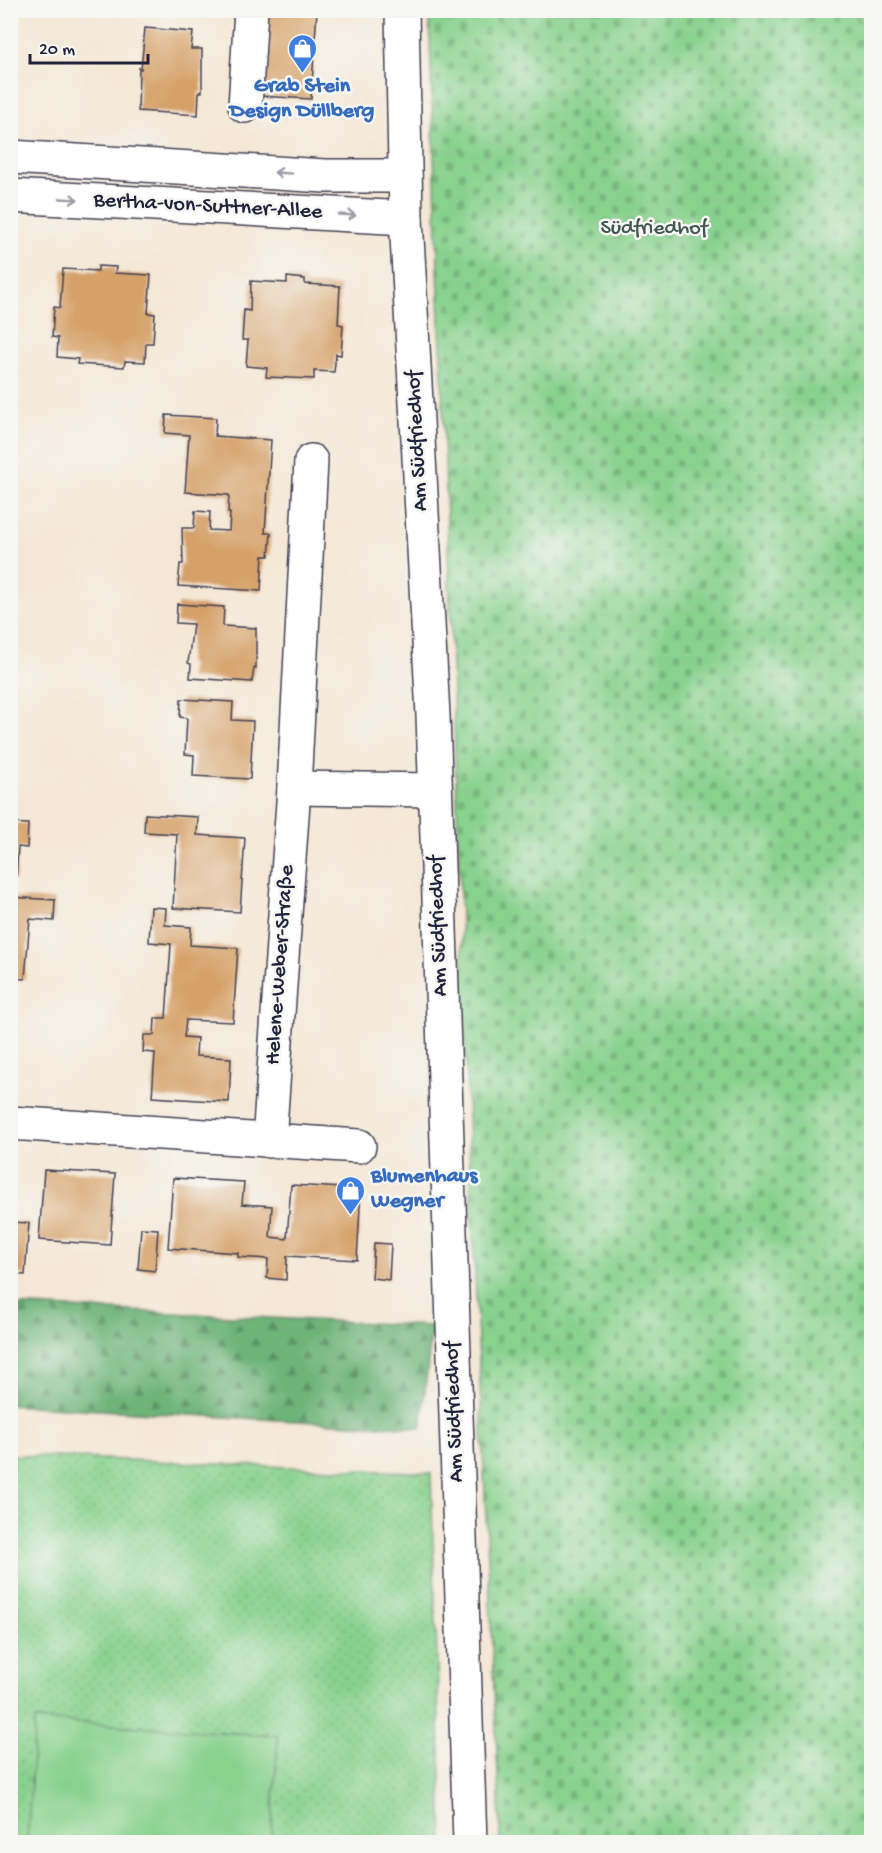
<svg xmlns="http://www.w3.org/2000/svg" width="882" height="1853" font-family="'Gochi Hand',sans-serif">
<defs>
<pattern id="grass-dots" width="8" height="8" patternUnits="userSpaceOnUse" patternTransform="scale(1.5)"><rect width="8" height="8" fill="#89d28e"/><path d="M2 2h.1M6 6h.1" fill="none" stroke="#76b47b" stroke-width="1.8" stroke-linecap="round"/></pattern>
<pattern id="forest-firs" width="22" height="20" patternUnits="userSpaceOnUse" patternTransform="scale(1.5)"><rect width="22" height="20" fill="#6eb479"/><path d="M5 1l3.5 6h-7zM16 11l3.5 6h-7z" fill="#5a9264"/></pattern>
<pattern id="cemetery-stones" width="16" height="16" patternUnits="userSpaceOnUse" patternTransform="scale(1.5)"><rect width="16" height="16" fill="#89d28e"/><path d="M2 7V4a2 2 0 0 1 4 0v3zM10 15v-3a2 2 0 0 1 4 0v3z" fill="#76b47b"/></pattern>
</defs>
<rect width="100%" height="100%" fill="#f6f6f2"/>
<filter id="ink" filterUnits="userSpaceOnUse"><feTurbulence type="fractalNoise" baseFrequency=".0167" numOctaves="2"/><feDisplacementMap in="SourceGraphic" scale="12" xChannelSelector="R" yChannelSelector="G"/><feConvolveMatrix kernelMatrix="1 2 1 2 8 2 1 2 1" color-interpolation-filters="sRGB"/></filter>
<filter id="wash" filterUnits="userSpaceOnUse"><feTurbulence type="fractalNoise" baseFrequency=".008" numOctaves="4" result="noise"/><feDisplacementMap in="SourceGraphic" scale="24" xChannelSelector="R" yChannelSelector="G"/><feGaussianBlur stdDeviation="1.35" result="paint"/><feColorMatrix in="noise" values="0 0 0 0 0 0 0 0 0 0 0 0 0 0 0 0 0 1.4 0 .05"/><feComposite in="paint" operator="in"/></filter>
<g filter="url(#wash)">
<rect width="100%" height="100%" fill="#f4e7d5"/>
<!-- grass -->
<polygon fill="url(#grass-dots)" stroke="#567a64" stroke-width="1.5" points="11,1455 431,1473 443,1842 271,1842 278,1736 36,1720 27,1842 11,1842"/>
<!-- forest -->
<polygon fill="url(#forest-firs)" stroke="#486b5a" stroke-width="1.5" points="11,1305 432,1326 421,1428 11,1405"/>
<!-- cemetery -->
<polygon fill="url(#cemetery-stones)" stroke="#567a64" stroke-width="1.5" points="429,11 871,11 871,1842 501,1842 469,1147"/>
<!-- green -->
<polygon fill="#89d28e" stroke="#567a64" stroke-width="1.5" points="35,1720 278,1736 271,1842 27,1842"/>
<g id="blocks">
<!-- building -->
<g fill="#d6a169">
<polygon points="266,10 317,10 311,99 260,96"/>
<polygon points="145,28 193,32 191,49 202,49 202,92 199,92 198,115 138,111 139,68 141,69"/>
<polygon points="98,266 116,267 115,273 151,275 148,313 155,314 153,343 146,343 145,362 125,361 124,367 77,364 78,359 57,357 58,338 52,337 54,307 60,308 63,269 98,271"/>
<polygon points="287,277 305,279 305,284 340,286 338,324 343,325 341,355 336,354 334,372 314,371 314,379 266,377 267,368 246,366 248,340 242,340 244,310 250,311 251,281 287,283"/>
<polygon points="166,415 216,418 215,436 271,440 265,533 271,533 269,556 263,556 261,591 178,586 180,564 183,564 182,528 194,528 195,511 210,512 209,530 229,531 230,513 228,513 229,495 185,492 189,435 165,433"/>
<polygon points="177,604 224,607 223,626 256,628 256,668 254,668 252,682 190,678 191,664 188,663 193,624 176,623"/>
<polygon points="181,699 233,702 232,720 253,721 250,779 193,776 194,755 185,754 187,718 180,717"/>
<polygon points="145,814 198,817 197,835 245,838 240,912 173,908 177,834 144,832"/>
<polygon points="10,823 28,824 27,848 18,847 16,880 10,880"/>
<polygon points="10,897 55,900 54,921 30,919 25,979 10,978"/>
<polygon points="151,907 166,908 165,925 191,927 190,945 238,948 233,1022 186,1020 184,1037 197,1038 196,1056 231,1058 229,1102 152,1097 155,1053 143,1052 144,1035 154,1035 155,1018 166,1018 171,944 149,942"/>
<polygon points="44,1170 115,1174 110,1245 39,1240"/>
<polygon points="173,1178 244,1182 242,1204 272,1206 270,1237 287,1239 291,1185 361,1189 357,1260 287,1256 286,1280 267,1278 268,1259 238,1257 238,1253 168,1248"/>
<polygon points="12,1222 29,1223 25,1275 10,1274"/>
<polygon points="141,1228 158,1229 155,1271 138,1269"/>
<polygon points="374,1243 391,1244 389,1280 372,1278"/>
</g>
</g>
</g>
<g filter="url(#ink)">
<use href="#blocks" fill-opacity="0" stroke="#424052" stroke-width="1.5"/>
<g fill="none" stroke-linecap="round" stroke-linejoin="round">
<defs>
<g id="street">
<polyline points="402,10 406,218 433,715 470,1842"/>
<polyline points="245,106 251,10"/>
<polyline points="10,157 325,176 405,176"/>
<polyline points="10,196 406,218"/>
<polyline points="294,788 434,790"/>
<polyline points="10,1123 359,1146"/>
<polyline points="269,1141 294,788 311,461"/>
</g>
</defs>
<!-- street casing -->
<use href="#street" stroke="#424052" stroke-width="36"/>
<!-- street -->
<use href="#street" stroke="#fff" stroke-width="33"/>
</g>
<!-- one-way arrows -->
<defs><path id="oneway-shaft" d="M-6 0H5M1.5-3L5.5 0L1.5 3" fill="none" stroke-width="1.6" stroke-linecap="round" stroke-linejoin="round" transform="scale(1.5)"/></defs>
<g stroke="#9c9ca7">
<use href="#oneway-shaft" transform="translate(283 173) rotate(-176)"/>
<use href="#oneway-shaft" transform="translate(69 199) rotate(3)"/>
<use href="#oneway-shaft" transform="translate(347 215) rotate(3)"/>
</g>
</g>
<!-- icons -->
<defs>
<symbol id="shop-pin" viewBox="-11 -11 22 30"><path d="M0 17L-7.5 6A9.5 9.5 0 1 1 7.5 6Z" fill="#3f7fe0" stroke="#f6f6f2"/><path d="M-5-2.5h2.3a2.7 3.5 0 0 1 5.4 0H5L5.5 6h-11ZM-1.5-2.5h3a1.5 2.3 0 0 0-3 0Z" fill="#fff"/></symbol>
</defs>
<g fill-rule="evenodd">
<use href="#shop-pin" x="286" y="32" width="33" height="45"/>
<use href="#shop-pin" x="334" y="1174" width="33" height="45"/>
</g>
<g text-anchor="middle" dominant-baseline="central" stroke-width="5" stroke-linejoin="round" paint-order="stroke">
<!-- shop labels -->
<g font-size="22" font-weight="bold" fill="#366cbe" stroke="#f6f6f2">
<text x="302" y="87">Grab Stein<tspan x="302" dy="25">Design Düllberg</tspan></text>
<text x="371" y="1177" text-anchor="start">Blumenhaus<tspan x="371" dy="25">Wegner</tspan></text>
</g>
<!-- street labels -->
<g font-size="22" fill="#22223b" stroke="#f6f6f2">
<text transform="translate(208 207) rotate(3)">Bertha-von-Suttner-Allee</text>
<text transform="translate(418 441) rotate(-93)">Am Südfriedhof</text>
<text transform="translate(439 926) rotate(-92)">Am Südfriedhof</text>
<text transform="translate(281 965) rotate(-86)">Helene-Weber-Straße</text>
<text transform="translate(455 1412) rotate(-92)">Am Südfriedhof</text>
</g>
<!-- park labels -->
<g font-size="22" fill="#415754" stroke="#f6f6f2">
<text x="654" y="229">Südfriedhof</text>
</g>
</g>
<!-- margin -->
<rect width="882" height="1853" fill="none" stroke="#f6f6f2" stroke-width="36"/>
<!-- scale -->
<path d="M30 54v9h118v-9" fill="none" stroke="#22223b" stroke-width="3"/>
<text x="39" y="54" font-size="18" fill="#22223b" stroke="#f6f6f2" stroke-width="4.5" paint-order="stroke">20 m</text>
</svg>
